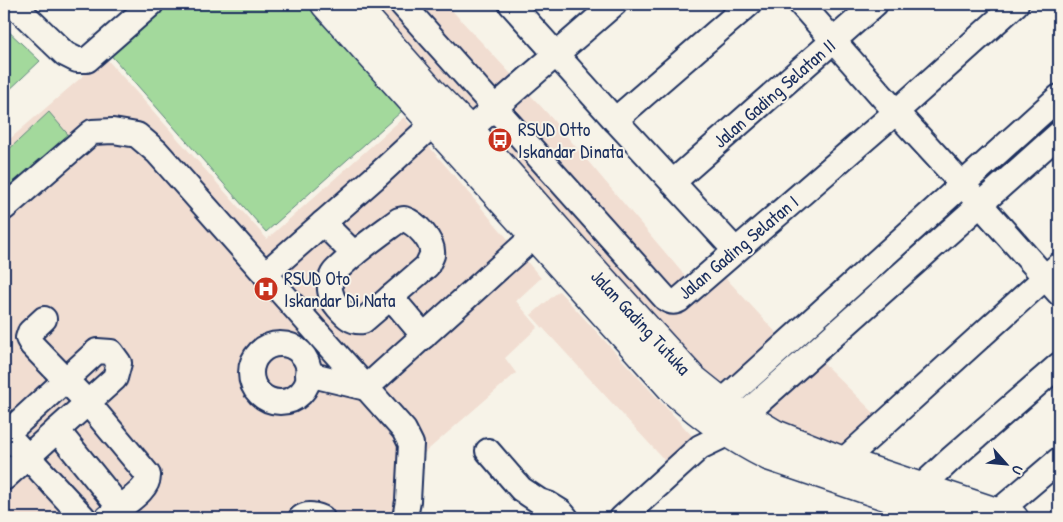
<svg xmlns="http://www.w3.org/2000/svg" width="1063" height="522" font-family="'Patrick Hand',sans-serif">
<rect width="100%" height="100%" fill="#f7f3e8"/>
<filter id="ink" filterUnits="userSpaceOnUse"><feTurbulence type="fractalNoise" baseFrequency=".02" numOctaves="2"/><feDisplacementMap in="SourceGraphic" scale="10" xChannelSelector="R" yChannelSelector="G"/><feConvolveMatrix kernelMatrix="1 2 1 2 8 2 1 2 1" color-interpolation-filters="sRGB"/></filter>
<g filter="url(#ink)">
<!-- built -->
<g fill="#f1ddd1">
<polygon points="371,4 446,4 548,114 691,283 713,264 781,338 724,391 702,372"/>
<polygon points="105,57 267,239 404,117 541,278 516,301 538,327 505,358 516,373 422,455 415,518 4,518 4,144"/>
<polygon points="559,291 695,439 669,465 531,315"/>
<polygon points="820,360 875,414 841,451 760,414"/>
</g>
<!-- green -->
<g fill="#a3d99c" stroke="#5f847d">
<polygon points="162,4 308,4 402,111 266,232 108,52"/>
<polygon points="4,27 40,61 4,95"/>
<polygon points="49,112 71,138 4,196 4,154"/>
</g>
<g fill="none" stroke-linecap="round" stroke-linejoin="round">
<defs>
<g id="minor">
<polyline points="13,4 65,54 77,60 87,60 151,4"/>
<path d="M402,4L665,298C670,302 674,303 679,300L896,112L1016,4"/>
<polyline points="511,4 615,120 735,250"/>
<polyline points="801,4 896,112 963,185 1059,293"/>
<polyline points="615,120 749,4"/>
<polyline points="469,130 614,4"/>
<polyline points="673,182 875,4"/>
<polyline points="4,208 92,132 113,131 137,135 157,152 265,274 380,173 433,124"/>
<path d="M404,219C416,223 434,241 432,255C431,258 428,263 427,266L363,321C352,323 345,315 338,307C330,298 327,285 333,274C335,270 340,267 344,263C361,247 380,234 399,220Z"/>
<polyline points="323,223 354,254"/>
<polyline points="265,274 404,430 411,444 408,501 405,518"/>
<polyline points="391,297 424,336"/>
<path d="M44,319L30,332L28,338L32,345L88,403L148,475C149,488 130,500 120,508"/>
<circle cx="280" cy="373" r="29"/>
<polyline points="308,374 366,388"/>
<polyline points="366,388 534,236"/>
<polyline points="711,417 722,402 1059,97"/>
<polyline points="57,430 120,508 107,518"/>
<polyline points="4,436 97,351 111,352 119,363 115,378 4,478"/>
<polyline points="16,444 84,518"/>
<polyline points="488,451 521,489 539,501 548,504 561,512 566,518"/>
<polyline points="843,461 1059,265"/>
<polyline points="922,486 951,459 1059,365"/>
<polyline points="998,512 1059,460"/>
<path d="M301,518C307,513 315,515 322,518"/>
<polyline points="622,518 700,447 729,433 743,416 1059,134"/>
</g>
<g id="major">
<path d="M325,4L675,392C703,417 734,439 768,456L950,518"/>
<polyline points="354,4 431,91 476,137 577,252 692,378 722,402 775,434 843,461 1014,518"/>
</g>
</defs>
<!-- minor casing -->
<use href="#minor" stroke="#1b2f5e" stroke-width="28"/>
<!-- major casing -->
<use href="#major" stroke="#1b2f5e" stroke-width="31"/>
<!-- minor -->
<use href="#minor" stroke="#f7f3e8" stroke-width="24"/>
<!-- major -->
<use href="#major" stroke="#f7f3e8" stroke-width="28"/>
</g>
</g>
<!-- icons -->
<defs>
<symbol id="bus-disc" viewBox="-11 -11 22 22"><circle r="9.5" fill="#c8321e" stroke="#f7f3e8"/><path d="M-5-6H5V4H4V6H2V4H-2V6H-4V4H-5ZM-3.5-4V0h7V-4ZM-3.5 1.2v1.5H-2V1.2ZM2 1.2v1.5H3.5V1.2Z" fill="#fff"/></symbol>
<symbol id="hospital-disc" viewBox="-11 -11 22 22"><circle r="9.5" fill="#c8321e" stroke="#f7f3e8"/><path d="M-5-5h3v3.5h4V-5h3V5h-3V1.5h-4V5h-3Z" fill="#fff"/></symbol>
</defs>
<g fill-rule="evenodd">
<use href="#bus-disc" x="486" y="126" width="28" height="28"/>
<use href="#hospital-disc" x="252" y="275" width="28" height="28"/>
</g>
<g text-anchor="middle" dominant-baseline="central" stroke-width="4" stroke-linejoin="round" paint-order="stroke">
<!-- street labels -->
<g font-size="19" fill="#1b2f5e" stroke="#f7f3e8">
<text transform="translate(774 93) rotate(-41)">Jalan Gading Selatan II</text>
<text transform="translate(738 247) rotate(-40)">Jalan Gading Selatan I</text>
<text transform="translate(641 322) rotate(47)">Jalan Gading Tutuka</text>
</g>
<!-- poi labels -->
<g font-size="19" fill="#1b2f5e" stroke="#f7f3e8" text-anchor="start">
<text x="518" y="129">RSUD Otto<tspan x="518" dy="22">Iskandar Dinata</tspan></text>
<text x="284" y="278">RSUD Oto<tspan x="284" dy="22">Iskandar Di Nata</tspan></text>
</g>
</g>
<!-- margin -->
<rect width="1063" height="522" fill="none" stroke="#f7f3e8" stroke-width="20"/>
<rect x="10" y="10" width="1043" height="502" fill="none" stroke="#1b2f5e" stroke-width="2" filter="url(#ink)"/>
<!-- north arrow -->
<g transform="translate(1006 464) rotate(117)" stroke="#f7f3e8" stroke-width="4" paint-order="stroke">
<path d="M0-4L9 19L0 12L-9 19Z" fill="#1b2f5e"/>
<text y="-8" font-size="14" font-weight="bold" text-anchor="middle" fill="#1b2f5e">U</text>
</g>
</svg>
